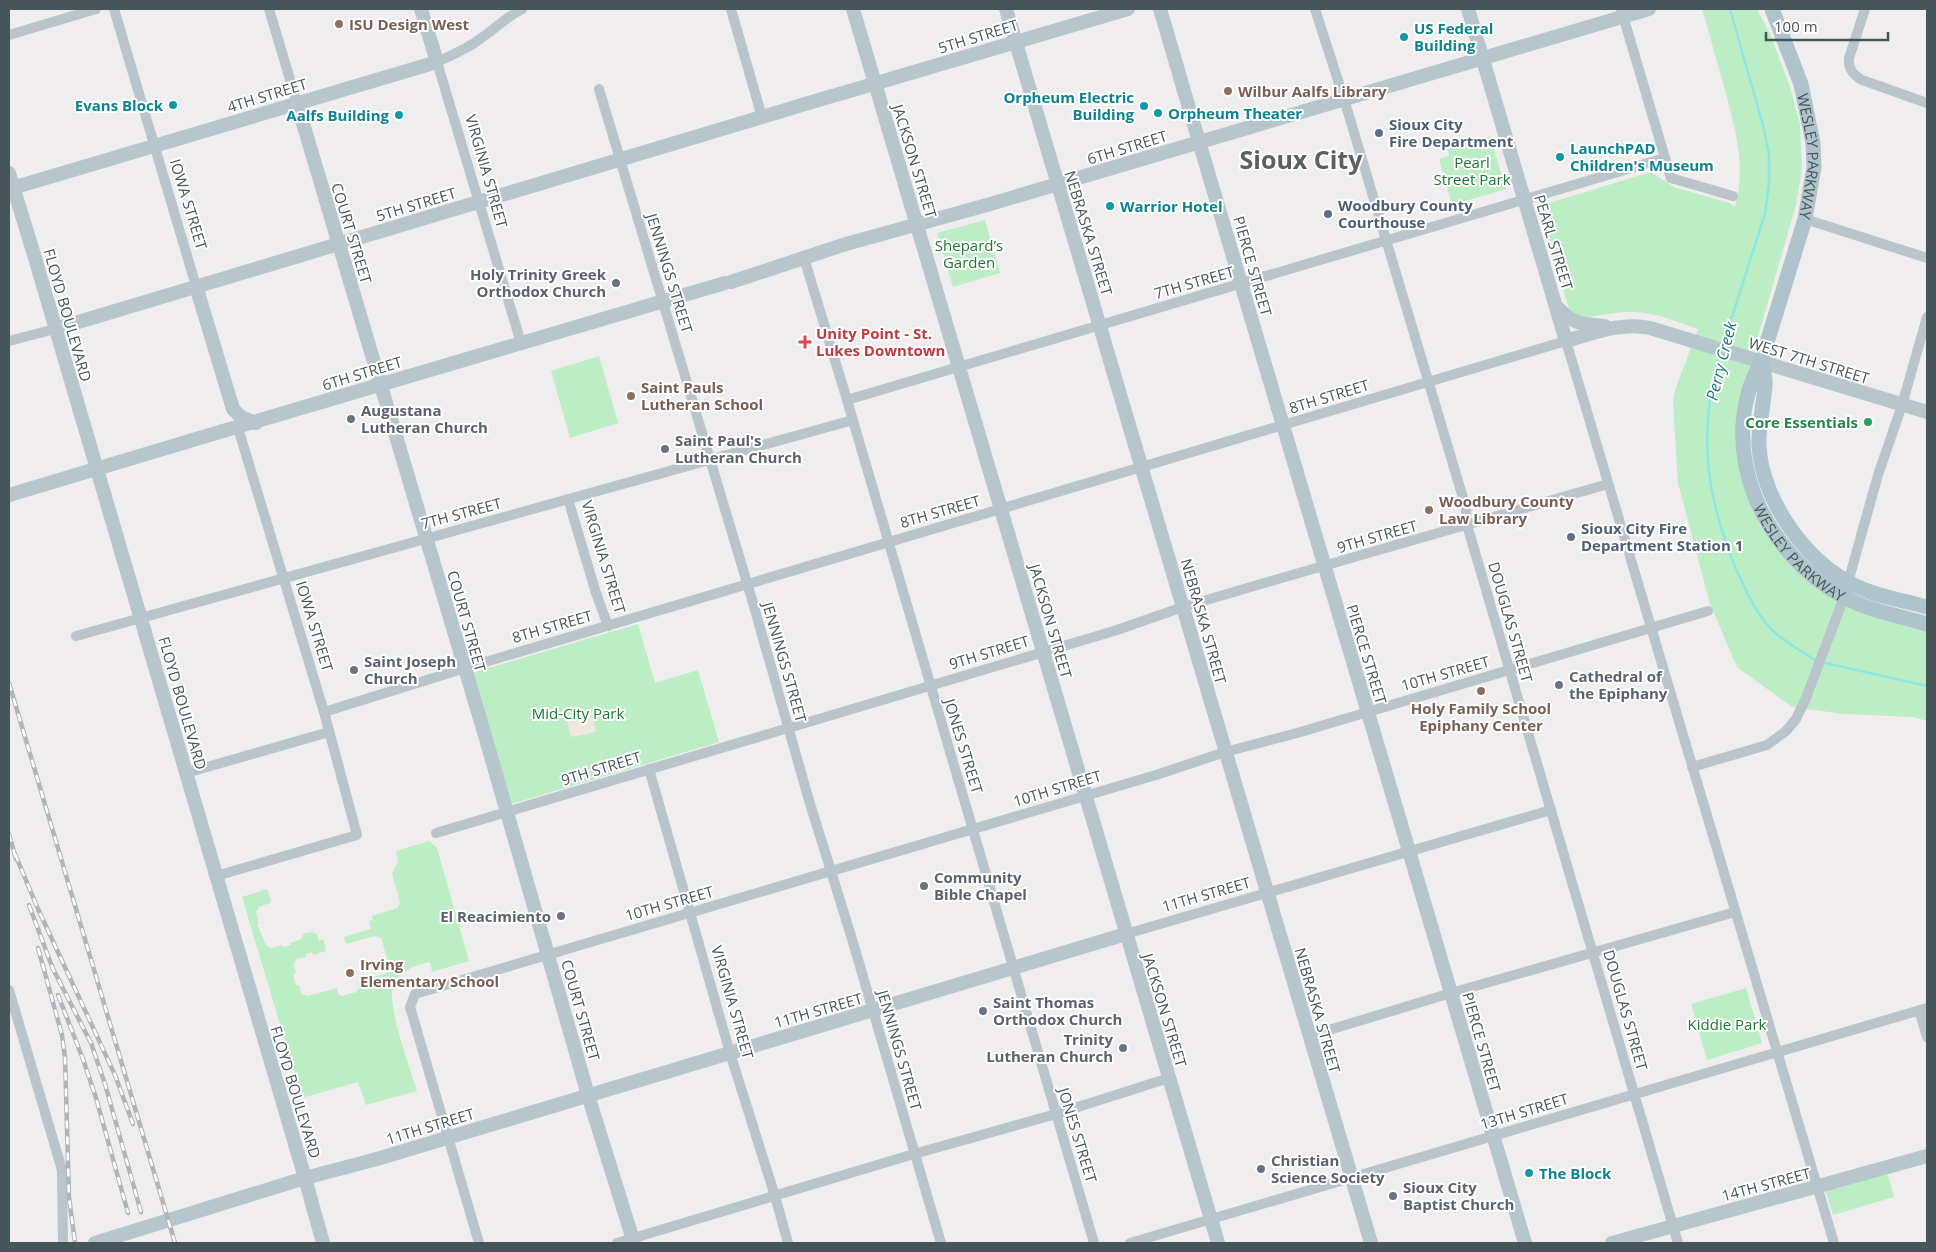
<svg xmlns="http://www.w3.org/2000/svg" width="1936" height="1252" font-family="'Open Sans',sans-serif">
<rect width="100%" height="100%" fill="#f0edee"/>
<!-- green -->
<g fill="#bdedc5">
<path d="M1702,9H1757L1771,36L1790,87L1800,124L1802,168L1796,205L1757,340L1738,412L1748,498L1759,524L1778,550L1804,577L1858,609L1927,629V721L1913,717L1844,714L1792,707L1737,667L1710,604L1678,483L1673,404L1675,390L1698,329C1674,321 1650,310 1624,312C1610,313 1595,317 1581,318L1569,309L1539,206L1651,172L1674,187L1729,203L1735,207C1747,165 1734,123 1723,83C1716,58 1709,33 1702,9Z"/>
<polygon points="1490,136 1506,189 1452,205 1439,159 1449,156 1447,148"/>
<polygon points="985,220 1000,273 953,287 937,233"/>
<polygon points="599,356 618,423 570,438 551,371"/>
<polygon points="638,624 655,683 698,670 719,742 511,804 472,673"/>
<path d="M429,841L437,848L469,961L432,972L430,962C415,965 398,971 393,987C387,1008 410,1067 417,1091L366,1105L358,1082L302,1098L242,897L267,889L271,900L270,903L259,907L256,912L259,923L257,924L266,945L271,948L282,945L283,947L291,945L290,943L301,939L304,933L311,932L317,934L319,941L323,939L326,951L313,955L312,952L305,954L306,957L296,959L294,965L296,973L293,974L296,985H299L302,994L307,996L337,988L338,994L342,996L356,992L359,988L358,982L387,973L390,968L381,938L375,936L346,944L344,937L371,929L369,921L373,920L372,916L398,908L400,903L392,874L398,861L396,851Z"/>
<polygon points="1746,988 1762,1043 1707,1060 1691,1004"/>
<polygon points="1887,1172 1894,1197 1833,1215 1825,1190"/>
</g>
<!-- sand -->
<polygon fill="#f1e7de" points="591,710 596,732 571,737 566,716"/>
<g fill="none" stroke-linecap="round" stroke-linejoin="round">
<!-- stream -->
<g stroke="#8ce8e6" stroke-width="2.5">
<polyline points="1723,345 1765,214 1769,184 1769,155 1764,129 1730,9"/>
<path d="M1720,355C1697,432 1706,498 1737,571C1747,593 1757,616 1775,633C1787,643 1803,652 1816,661"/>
<polyline points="1821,662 1927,686"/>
</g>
<!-- street -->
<g stroke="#b9c5ca" stroke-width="10">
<polyline points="114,9 196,286"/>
<polyline points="269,9 297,103"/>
<polyline points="731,9 762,117"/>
<polyline points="1315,9 1344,99 1450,454 1466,508 1467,525 1678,1243"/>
<polyline points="1621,9 1671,178 1733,196"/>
<path d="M1865,9L1849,58C1848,69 1853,75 1862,80L1927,103"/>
<polyline points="9,35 96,9"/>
<polyline points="599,89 751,596 808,797 852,939 941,1243"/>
<polyline points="1805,219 1927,258"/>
<polyline points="804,258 847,400 1094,1243"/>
<polyline points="9,341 55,329"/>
<path d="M521,343L437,62C452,55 467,49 480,39C495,29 506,17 522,9"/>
<polyline points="847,400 1665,158"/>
<polyline points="568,499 596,593 608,626"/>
<polyline points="76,636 853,420"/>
<polyline points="324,712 475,665 1566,341 1834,1243"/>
<polyline points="1692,767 1767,745 1786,731 1796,719 1806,698 1844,597 1878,475 1902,405 1927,317"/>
<polyline points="649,769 730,1053 775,1196 788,1243"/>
<polyline points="186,773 329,732"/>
<polyline points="436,833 1114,631 1183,607 1254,586 1608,484"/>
<polyline points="216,876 357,835 324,712 238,428"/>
<polyline points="1126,934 1551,810"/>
<polyline points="9,990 62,1170 63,1243"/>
<polyline points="1919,1010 1927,1037"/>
<polyline points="1309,1036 1451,993 1735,912"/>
<polyline points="479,1243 410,1007 415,994 1156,775 1225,752 1297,733 1708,611"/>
<polyline points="617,1243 914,1154 1056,1114 1169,1078"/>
<polyline points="1130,1243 1927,1008"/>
</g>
<!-- secondary -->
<g stroke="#b7c6cc" stroke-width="14">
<polyline points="853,9 1218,1243"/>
<polyline points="1006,9 1371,1243"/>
<polyline points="1160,9 1178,70"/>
<path d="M1468,9L1566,341C1594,333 1621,322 1650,328L1927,412"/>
<polyline points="1179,74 1525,1243"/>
<polyline points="836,95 1128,9"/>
<polyline points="297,103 486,739 588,1095 634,1243"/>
<polyline points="9,173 35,258 305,1178 323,1243"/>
<polyline points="9,189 437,62 421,9"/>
<polyline points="731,282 846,244 987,205 1649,9"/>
<polyline points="196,286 233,409 241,417 256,423"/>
<path d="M1558,308C1574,325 1583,324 1605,326"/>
<polyline points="55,329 832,96"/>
<polyline points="223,431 725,283"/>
<polyline points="95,1243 305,1178 377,1159 1126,934"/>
<polyline points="1612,1243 1927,1156"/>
</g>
<!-- primary -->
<g stroke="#aec3cb" stroke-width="15">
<path id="s1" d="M1772,9L1801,84L1813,143L1814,167L1805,219L1761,362C1714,448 1763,553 1844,597C1869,611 1900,616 1927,624"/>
<path d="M1761,362C1763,370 1766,378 1765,385C1764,405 1758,425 1759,446C1762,503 1811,570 1865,590C1884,598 1907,601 1927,607"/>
</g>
<defs>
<g id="rail">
<polyline points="9,683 175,1243"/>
<polyline points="9,834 16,859"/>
<polyline points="15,854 38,909 115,1075 133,1124"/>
<polyline points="29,905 53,969 91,1043 105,1084 141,1212"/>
<polyline points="38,948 62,1035 65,1058 69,1197 75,1243"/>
<polyline points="58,995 83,1059 96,1098 128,1213"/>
</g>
</defs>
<!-- rail casing -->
<use href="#rail" stroke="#b0b5b8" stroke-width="4.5"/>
<!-- rail -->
<use href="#rail" stroke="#fff" stroke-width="2.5" stroke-dasharray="8" stroke-linecap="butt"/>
<!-- secondary-bridge -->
<polyline stroke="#b7c6cc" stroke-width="14" points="9,495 223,431"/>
</g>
<!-- markers -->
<g fill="#8d6e63" stroke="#fff" stroke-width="2">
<circle cx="339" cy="24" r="5"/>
<circle cx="1228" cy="91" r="5"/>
<circle cx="631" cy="396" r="5"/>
<circle cx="1429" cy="510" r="5"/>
<circle cx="1481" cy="691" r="5"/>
<circle cx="350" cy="973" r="5"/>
</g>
<g fill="#0f9aa8" stroke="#fff" stroke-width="2">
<circle cx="1404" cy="37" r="5"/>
<circle cx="173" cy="105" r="5"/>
<circle cx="1144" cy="106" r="5"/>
<circle cx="1158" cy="113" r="5"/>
<circle cx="399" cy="115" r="5"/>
<circle cx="1560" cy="157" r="5"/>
<circle cx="1110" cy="206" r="5"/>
<circle cx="1529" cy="1173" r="5"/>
</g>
<g fill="#5c6f8a" stroke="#fff" stroke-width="2">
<circle cx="1379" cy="133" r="5"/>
<circle cx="1328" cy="214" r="5"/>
<circle cx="1571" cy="537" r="5"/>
</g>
<g fill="#6b7280" stroke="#fff" stroke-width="2">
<circle cx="616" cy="283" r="5"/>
<circle cx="351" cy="419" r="5"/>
<circle cx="665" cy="449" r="5"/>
<circle cx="354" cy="670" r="5"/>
<circle cx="1559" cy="685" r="5"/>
<circle cx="924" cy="886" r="5"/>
<circle cx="561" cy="916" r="5"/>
<circle cx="983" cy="1011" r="5"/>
<circle cx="1123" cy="1048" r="5"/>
<circle cx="1261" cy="1169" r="5"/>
<circle cx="1393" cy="1196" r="5"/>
</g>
<path fill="#e0444e" stroke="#fff" stroke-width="2" d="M802.5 334.5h5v5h5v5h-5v5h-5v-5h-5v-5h5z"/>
<circle fill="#2e9e5b" stroke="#fff" stroke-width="2" cx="1868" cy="422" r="5"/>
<g text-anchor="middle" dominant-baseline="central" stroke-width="4" stroke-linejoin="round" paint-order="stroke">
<!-- education labels -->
<g font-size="15" font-weight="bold" fill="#785e54" stroke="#fff" text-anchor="start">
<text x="349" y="24">ISU Design West</text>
<text x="1238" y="91">Wilbur Aalfs Library</text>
<text x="641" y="387">Saint Pauls<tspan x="641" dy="17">Lutheran School</tspan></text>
<text x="1439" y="501">Woodbury County<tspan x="1439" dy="17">Law Library</tspan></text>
<text x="1481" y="708" text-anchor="middle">Holy Family School<tspan x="1481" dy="17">Epiphany Center</tspan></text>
<text x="360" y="964">Irving<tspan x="360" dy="17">Elementary School</tspan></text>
</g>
<!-- culture labels -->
<g font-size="15" font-weight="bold" fill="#0d838f" stroke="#fff" text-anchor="start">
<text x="1414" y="28">US Federal<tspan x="1414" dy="17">Building</tspan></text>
<text x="1134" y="97" text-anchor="end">Orpheum Electric<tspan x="1134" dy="17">Building</tspan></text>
<text x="163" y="105" text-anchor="end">Evans Block</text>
<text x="1168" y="113">Orpheum Theater</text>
<text x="389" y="115" text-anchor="end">Aalfs Building</text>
<text x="1570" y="148">LaunchPAD<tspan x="1570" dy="17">Children's Museum</tspan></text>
<text x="1120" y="206">Warrior Hotel</text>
<text x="1539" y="1173">The Block</text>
</g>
<!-- street labels -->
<g font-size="15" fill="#46555a" stroke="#fff">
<text transform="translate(978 36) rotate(-17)">5TH STREET</text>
<text transform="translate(267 95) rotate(-17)">4TH STREET</text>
<text transform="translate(1127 147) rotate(-17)">6TH STREET</text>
<text stroke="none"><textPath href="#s1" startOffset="154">WESLEY PARKWAY</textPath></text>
<text transform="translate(915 161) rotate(73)">JACKSON STREET</text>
<text transform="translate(487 171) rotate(74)">VIRGINIA STREET</text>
<text transform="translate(189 204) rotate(73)">IOWA STREET</text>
<text transform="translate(416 204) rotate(-17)">5TH STREET</text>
<text transform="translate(352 233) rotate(73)">COURT STREET</text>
<text transform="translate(1089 233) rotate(73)">NEBRASKA STREET</text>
<text transform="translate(1554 242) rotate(73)">PEARL STREET</text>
<text transform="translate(1253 266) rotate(74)">PIERCE STREET</text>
<text transform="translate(670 273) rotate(73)">JENNINGS STREET</text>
<text transform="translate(1194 282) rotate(-16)">7TH STREET</text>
<text transform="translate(68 315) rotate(74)">FLOYD BOULEVARD</text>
<text transform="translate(1809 360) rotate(17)">WEST 7TH STREET</text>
<text transform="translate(362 373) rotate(-17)">6TH STREET</text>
<text transform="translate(1329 396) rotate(-17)">8TH STREET</text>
<text transform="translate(940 511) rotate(-16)">8TH STREET</text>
<text transform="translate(461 513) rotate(-15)">7TH STREET</text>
<text transform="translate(1377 536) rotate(-16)">9TH STREET</text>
<text stroke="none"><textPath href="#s1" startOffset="579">WESLEY PARKWAY</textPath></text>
<text transform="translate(604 557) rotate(73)">VIRGINIA STREET</text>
<text transform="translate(467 621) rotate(74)">COURT STREET</text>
<text transform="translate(1051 621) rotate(74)">JACKSON STREET</text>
<text transform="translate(1204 621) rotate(74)">NEBRASKA STREET</text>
<text transform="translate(1511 622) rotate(74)">DOUGLAS STREET</text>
<text transform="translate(315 626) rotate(73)">IOWA STREET</text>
<text transform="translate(552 626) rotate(-16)">8TH STREET</text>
<text transform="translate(989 652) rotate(-17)">9TH STREET</text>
<text transform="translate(1367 654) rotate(73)">PIERCE STREET</text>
<text transform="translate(785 662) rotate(74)">JENNINGS STREET</text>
<text transform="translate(1445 673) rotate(-16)">10TH STREET</text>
<text transform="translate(183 703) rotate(74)">FLOYD BOULEVARD</text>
<text transform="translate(964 746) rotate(73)">JONES STREET</text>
<text transform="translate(601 768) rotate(-17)">9TH STREET</text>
<text transform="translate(1057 788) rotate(-17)">10TH STREET</text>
<text transform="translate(1206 894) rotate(-16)">11TH STREET</text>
<text transform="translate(669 903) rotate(-16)">10TH STREET</text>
<text transform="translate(733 1002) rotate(74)">VIRGINIA STREET</text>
<text transform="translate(581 1010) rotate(74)">COURT STREET</text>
<text transform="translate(818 1010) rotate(-16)">11TH STREET</text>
<text transform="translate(1165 1010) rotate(73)">JACKSON STREET</text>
<text transform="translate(1318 1010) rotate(74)">NEBRASKA STREET</text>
<text transform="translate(1626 1010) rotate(74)">DOUGLAS STREET</text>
<text transform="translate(1482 1042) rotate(74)">PIERCE STREET</text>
<text transform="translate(900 1050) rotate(74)">JENNINGS STREET</text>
<text transform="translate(296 1092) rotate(73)">FLOYD BOULEVARD</text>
<text transform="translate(1524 1111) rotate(-17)">13TH STREET</text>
<text transform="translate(430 1126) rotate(-17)">11TH STREET</text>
<text transform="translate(1078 1135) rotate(73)">JONES STREET</text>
<text transform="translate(1766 1184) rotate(-15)">14TH STREET</text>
</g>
<!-- service labels -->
<g font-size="15" font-weight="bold" fill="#4e5e75" stroke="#fff" text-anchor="start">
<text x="1389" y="124">Sioux City<tspan x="1389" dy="17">Fire Department</tspan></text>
<text x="1338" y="205">Woodbury County<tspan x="1338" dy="17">Courthouse</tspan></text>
<text x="1581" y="528">Sioux City Fire<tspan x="1581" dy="17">Department Station 1</tspan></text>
</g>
<!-- park labels -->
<g font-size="15" fill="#1a7834" stroke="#fff">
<text x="1472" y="162">Pearl<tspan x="1472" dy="17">Street Park</tspan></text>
<text x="969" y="245">Shepard’s<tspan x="969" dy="17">Garden</tspan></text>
<text x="578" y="713">Mid-City Park</text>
<text x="1727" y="1024">Kiddie Park</text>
</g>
<!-- worship labels -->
<g font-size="15" font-weight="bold" fill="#5b616d" stroke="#fff" text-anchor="start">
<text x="606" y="274" text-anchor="end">Holy Trinity Greek<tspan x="606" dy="17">Orthodox Church</tspan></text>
<text x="361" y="410">Augustana<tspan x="361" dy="17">Lutheran Church</tspan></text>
<text x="675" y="440">Saint Paul's<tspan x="675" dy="17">Lutheran Church</tspan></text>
<text x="364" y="661">Saint Joseph<tspan x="364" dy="17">Church</tspan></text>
<text x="1569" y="676">Cathedral of<tspan x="1569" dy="17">the Epiphany</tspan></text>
<text x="934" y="877">Community<tspan x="934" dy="17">Bible Chapel</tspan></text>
<text x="551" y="916" text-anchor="end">El Reacimiento</text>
<text x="993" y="1002">Saint Thomas<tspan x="993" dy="17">Orthodox Church</tspan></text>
<text x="1113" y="1039" text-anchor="end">Trinity<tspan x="1113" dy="17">Lutheran Church</tspan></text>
<text x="1271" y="1160">Christian<tspan x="1271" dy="17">Science Society</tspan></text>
<text x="1403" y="1187">Sioux City<tspan x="1403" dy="17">Baptist Church</tspan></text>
</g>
<!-- health labels -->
<g font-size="15" font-weight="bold" fill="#be3a42" stroke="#fff" text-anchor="start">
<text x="816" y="333">Unity Point - St.<tspan x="816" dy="17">Lukes Downtown</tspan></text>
</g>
<!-- leisure labels -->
<g font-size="15" font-weight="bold" fill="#27864d" stroke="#fff" text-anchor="end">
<text x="1858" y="422">Core Essentials</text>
</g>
<!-- water labels -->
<g font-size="16" font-style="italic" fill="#127e7c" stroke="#fff">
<text transform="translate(1721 361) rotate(-76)">Perry Creek</text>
</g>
<!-- town labels -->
<g font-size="25" font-weight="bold" fill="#5a6062" stroke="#fff">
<text x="1301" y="159">Sioux City</text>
</g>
</g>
<!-- border -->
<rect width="1936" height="1252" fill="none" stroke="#46555a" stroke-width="20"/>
<!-- scale -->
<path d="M1766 32v8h122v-8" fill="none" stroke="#46555a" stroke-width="2.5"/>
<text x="1774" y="32" font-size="15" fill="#46555a" stroke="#ffffff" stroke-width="4" paint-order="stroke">100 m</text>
</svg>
